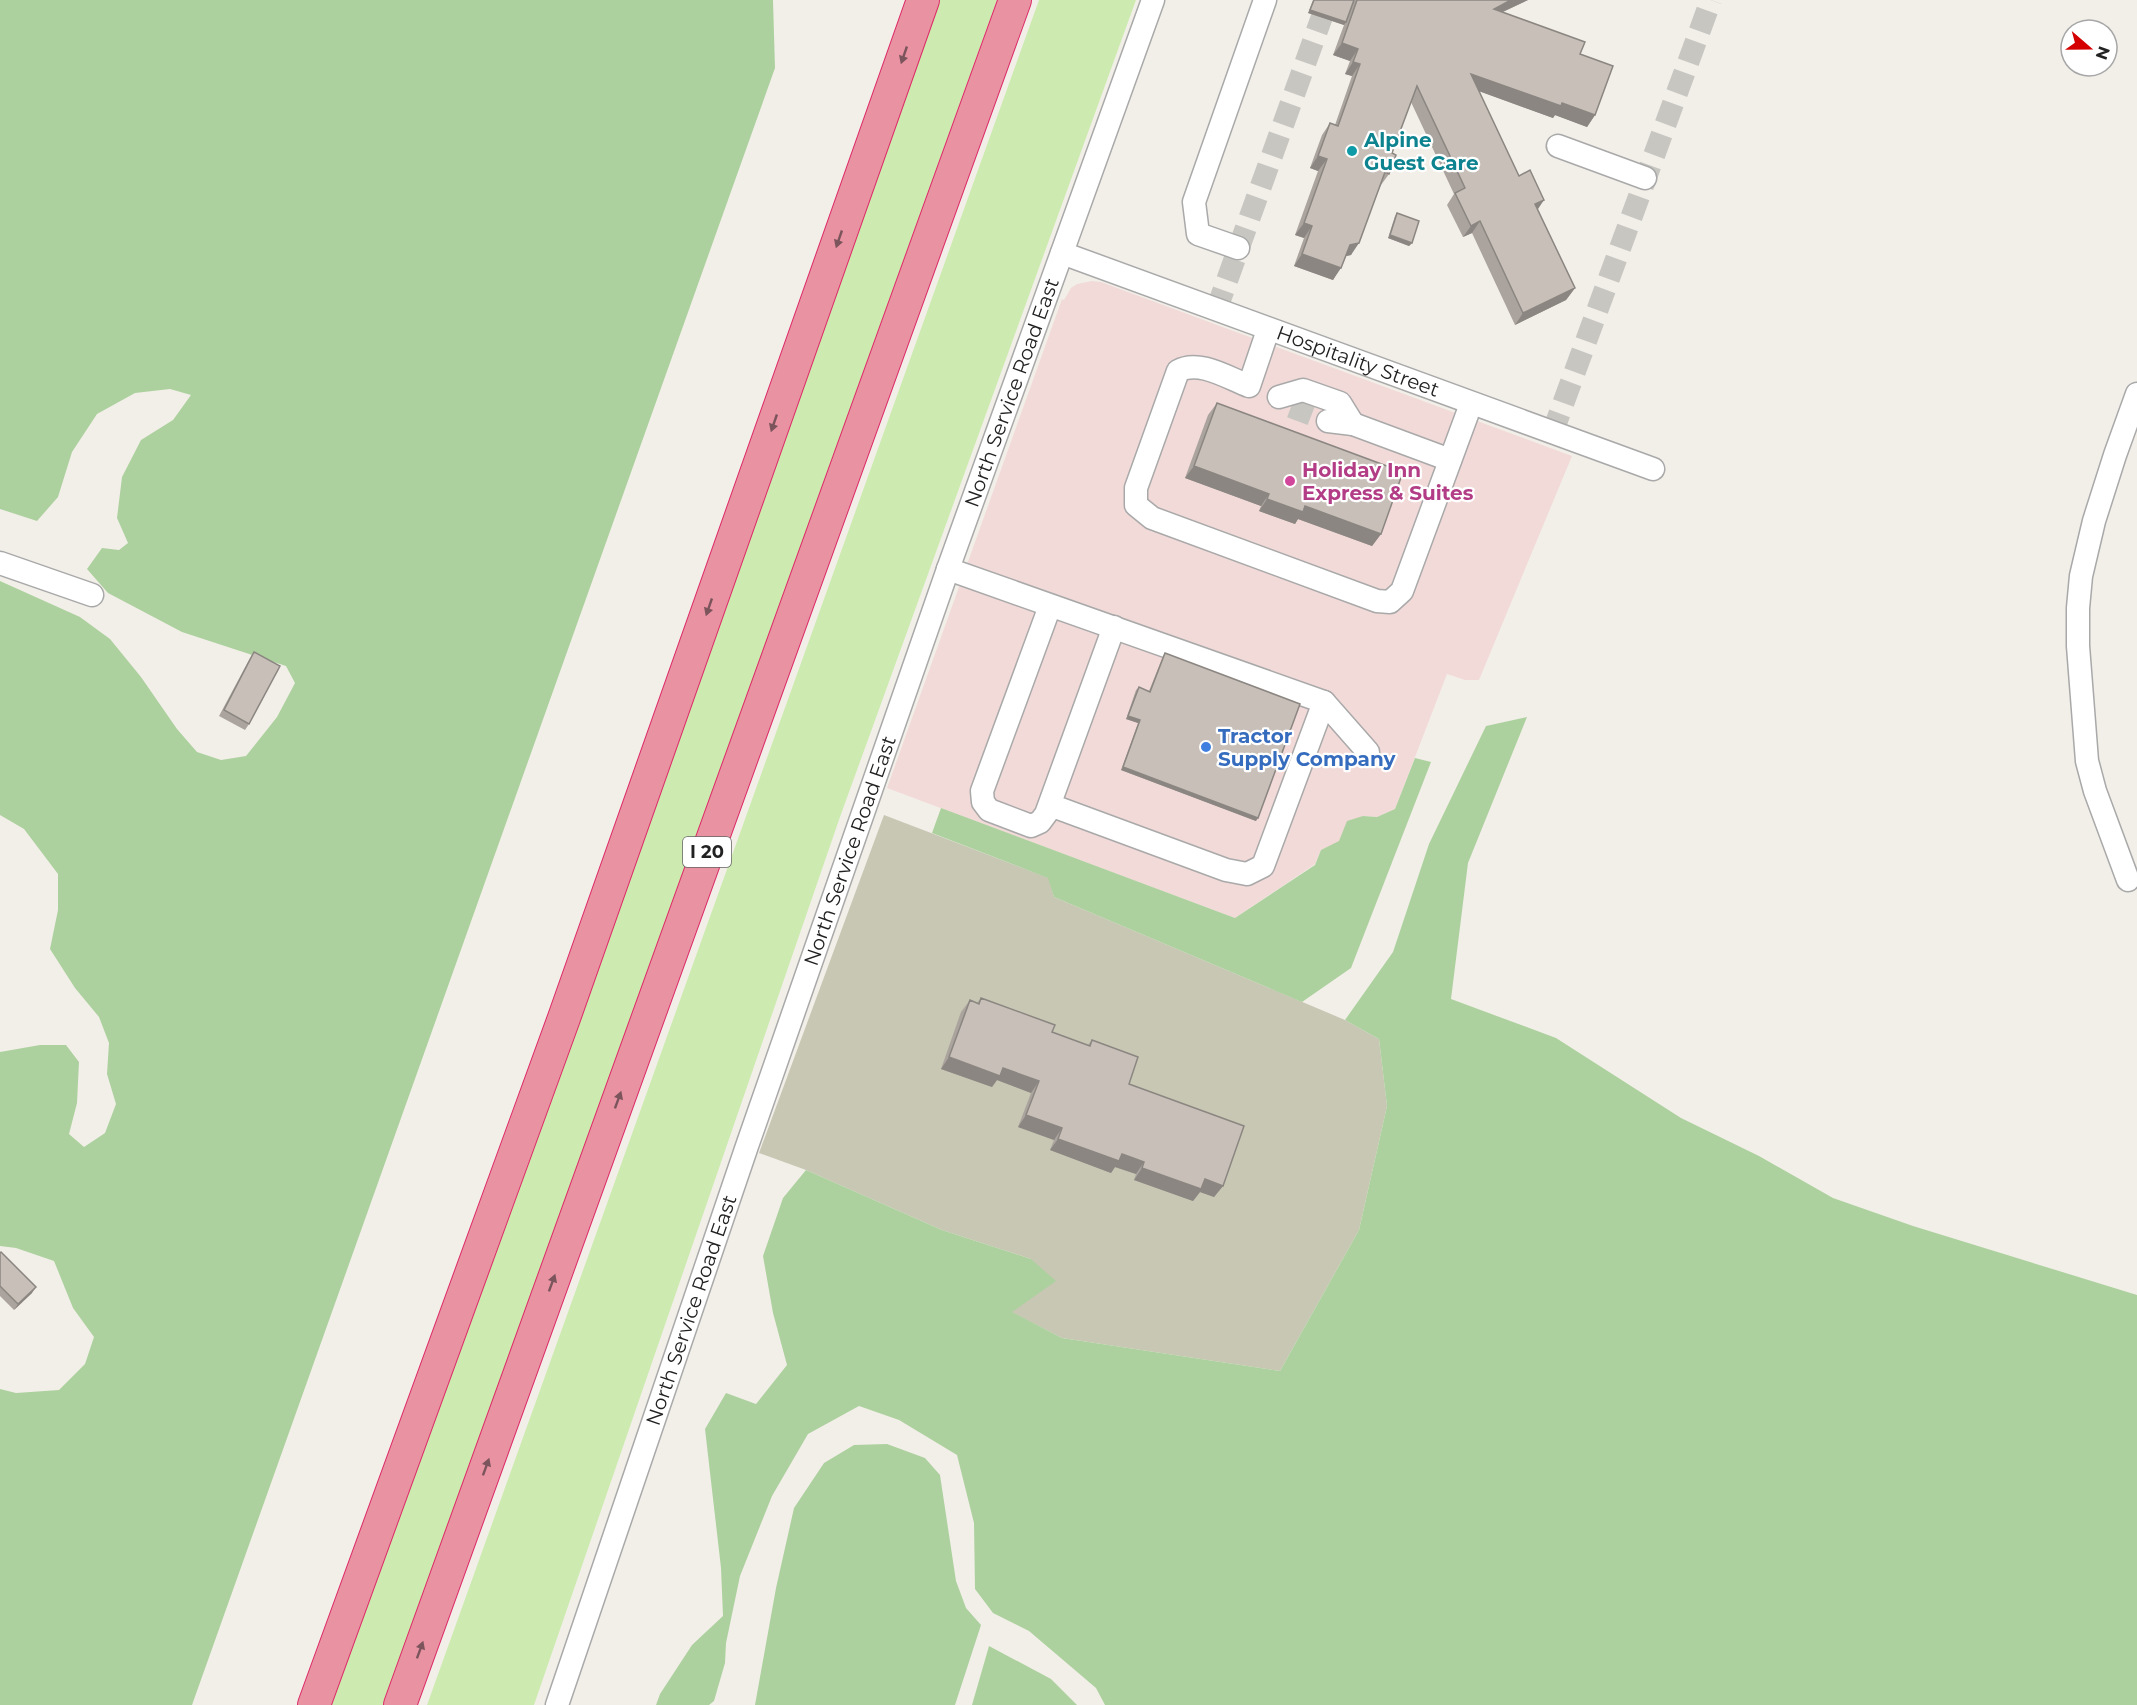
<svg xmlns="http://www.w3.org/2000/svg" width="2137" height="1705" font-family="Montserrat,sans-serif">
<rect width="100%" height="100%" fill="#f2efe9"/>
<!-- commercial -->
<polygon fill="#f2dad9" points="1092,281 1101,282 1572,456 1479,680 1465,680 1447,674 1395,809 1377,817 1363,816 1339,842 1321,850 1315,864 1235,918 887,788 1062,299 1064,300 1071,288 1077,284"/>
<!-- construction -->
<polygon fill="#c7c7b4" points="884,815 1049,878 1054,897 1345,1020 1379,1039 1387,1106 1359,1230 1280,1371 1062,1338 1011,1312 1031,1259 942,1230 806,1170 759,1153"/>
<!-- grass -->
<g fill="#cdebb0">
<polygon points="938,0 997,0 384,1705 326,1705"/>
<polygon points="1039,0 1136,0 840,817 534,1705 427,1705"/>
</g>
<!-- forest -->
<g fill="#add19e">
<polygon points="0,0 773,0 775,68 192,1705 0,1705 0,1389 16,1393 59,1390 85,1364 94,1337 73,1308 54,1261 16,1248 0,1246 0,1052 40,1045 66,1045 79,1062 77,1103 69,1134 84,1147 105,1133 116,1104 107,1074 109,1043 99,1017 75,988 50,949 58,910 58,874 24,829 0,815 0,581 80,617 110,639 141,677 177,729 197,752 221,760 246,756 277,717 295,683 286,666 182,632 108,593 87,569 102,548 119,550 128,543 117,518 122,477 141,440 173,420 191,395 170,389 135,393 97,414 72,452 58,497 37,521 0,509"/>
<polygon points="1527,717 1468,863 1451,999 1556,1038 1681,1118 1759,1156 1833,1198 1913,1226 2137,1295 2137,1705 1105,1705 1096,1688 1029,1631 993,1613 975,1589 974,1523 957,1455 899,1420 859,1406 808,1434 772,1496 740,1576 726,1643 725,1663 714,1701 709,1705 656,1705 660,1694 692,1645 723,1616 721,1568 705,1429 726,1393 756,1404 787,1365 773,1313 763,1256 783,1198 806,1170 942,1230 1031,1259 1056,1281 1012,1312 1062,1338 1280,1371 1359,1230 1387,1106 1379,1039 1345,1020 1393,952 1429,844 1486,726"/>
<polygon points="1415,758 1431,762 1351,968 1302,1002 1054,897 1048,878 932,833 941,808 1235,918 1315,865 1321,850 1339,841 1347,821 1363,816 1377,817 1395,809"/>
<polygon points="887,1444 925,1458 940,1475 956,1581 966,1608 981,1625 955,1705 755,1705 776,1588 794,1508 824,1463 854,1445"/>
<polygon points="989,1646 1051,1679 1077,1705 972,1705"/>
</g>
<g fill="none" stroke-linecap="round" stroke-linejoin="round">
<!-- minor-tunnel -->
<g stroke="#c8c6c1" stroke-width="22" stroke-dasharray="22 11" stroke-linecap="butt">
<polyline points="1216,311 1328,0"/>
<polyline points="1291,407 1328,421"/>
<polyline points="1552,434 1711,0"/>
</g>
<defs>
<g id="minor">
<polyline points="1558,146 1645,178"/>
<polyline points="1238,248 1198,234 1194,202 1265,0"/>
<path id="s1" d="M1062,253L1653,469"/>
<path d="M1268,330L1249,386C1228,378 1199,359 1178,371L1136,488V505L1152,518L1377,601L1390,602L1402,591L1471,404"/>
<polyline points="1279,397 1303,390 1340,403 1353,424"/>
<polyline points="1328,421 1353,424 1450,460"/>
<polyline points="0,563 92,595"/>
<polyline points="948,569 1324,702 1368,752"/>
<polyline points="1050,606 982,791 983,802 989,810 1031,826 1040,822 1046,814 1114,627"/>
<polyline points="1050,805 1226,870 1247,874 1263,866 1324,702"/>
<polyline points="2128,880 2095,791 2087,761 2078,646 2078,608 2081,576 2094,521 2115,455 2137,394"/>
<path id="s2" d="M557,1705L747,1146L948,569L1153,0"/>
</g>
<g id="highway">
<polyline points="314,1705 564,1018 923,0"/>
<polyline points="400,1705 1015,0"/>
</g>
</defs>
<!-- minor casing -->
<use href="#minor" stroke="#a9a9a9" stroke-width="25"/>
<!-- highway casing -->
<use href="#highway" stroke="#dc2a67" stroke-width="34"/>
<!-- minor -->
<use href="#minor" stroke="#fff" stroke-width="22"/>
<!-- highway -->
<use href="#highway" stroke="#e892a2" stroke-width="32"/>
</g>
<!-- wall -->
<g fill="#aba49e">
<polygon points="1313,0 1528,0 1503,12 1580,54 1595,115 1587,127 1555,115 1553,118 1479,91 1519,176 1537,209 1575,288 1566,300 1515,325 1472,233 1463,237 1447,205 1454,194 1411,102 1392,153 1389,174 1381,185 1351,255 1346,256 1333,280 1294,266 1304,238 1295,235 1318,171 1310,168 1322,135 1330,123 1335,125 1352,76 1345,74 1350,61 1333,55 1344,25 1308,13"/>
<polygon points="1397,213 1412,243 1409,246 1388,238 1395,216"/>
<polygon points="1217,403 1381,534 1372,546 1298,519 1295,524 1259,511 1261,506 1185,478 1208,415"/>
<polygon points="254,652 249,724 245,730 219,716 250,658"/>
<polygon points="1165,653 1256,821 1121,770 1138,723 1126,719 1136,690 1139,687 1149,691 1163,656"/>
<polygon points="981,998 1052,1032 1088,1045 1092,1040 1129,1084 1223,1186 1214,1197 1200,1192 1193,1201 1134,1180 1136,1174 1115,1167 1111,1173 1050,1150 1054,1140 1018,1127 1031,1093 997,1080 992,1087 941,1069 961,1012 970,1000 977,1003"/>
<polygon points="0,1253 32,1293 14,1310 0,1296"/>
</g>
<!-- shaded-wall -->
<g fill="#8b8681">
<polygon points="1511,0 1528,0 1485,20 1494,9"/>
<polygon points="1310,10 1346,22 1344,25 1308,13"/>
<polygon points="1342,43 1358,49 1350,61 1333,55"/>
<polygon points="1353,62 1360,64 1352,76 1345,74"/>
<polygon points="1471,74 1562,103 1595,115 1587,127 1555,115 1553,118 1462,85"/>
<polygon points="1318,156 1327,159 1318,171 1310,168"/>
<polygon points="1544,200 1536,212 1535,204"/>
<polygon points="1480,221 1472,233 1463,237 1471,226"/>
<polygon points="1304,223 1312,226 1304,238 1295,235"/>
<polygon points="1390,235 1412,243 1409,246 1388,238"/>
<polygon points="1359,243 1351,255 1342,257 1350,245"/>
<polygon points="1302,254 1341,268 1333,280 1294,266"/>
<polygon points="1575,288 1566,300 1515,325 1523,313"/>
<polygon points="1194,466 1269,494 1261,506 1185,478"/>
<polygon points="1267,499 1305,506 1381,534 1372,546 1298,519 1295,524 1259,511"/>
<polygon points="1128,716 1140,720 1138,723 1126,719"/>
<polygon points="1123,767 1258,818 1256,821 1121,770"/>
<polygon points="949,1057 1003,1068 1039,1081 1031,1093 997,1080 992,1087 941,1069"/>
<polygon points="1026,1115 1062,1128 1054,1140 1018,1127"/>
<polygon points="1058,1139 1122,1154 1144,1162 1136,1174 1115,1167 1111,1173 1050,1150"/>
<polygon points="1142,1168 1205,1179 1223,1186 1214,1197 1200,1192 1193,1201 1134,1180"/>
<polygon points="36,1287 32,1293 14,1310 18,1304"/>
</g>
<!-- building -->
<g fill="#c7bfb8" stroke="#8b8681" stroke-width="1.5">
<polygon points="1314,0 1354,0 1346,22 1310,10"/>
<polygon points="1357,0 1511,0 1494,9 1585,42 1580,54 1613,66 1595,115 1562,103 1561,106 1471,74 1519,176 1530,170 1544,200 1535,204 1575,288 1523,313 1480,221 1471,226 1455,193 1465,188 1417,86 1392,153 1396,155 1389,174 1385,172 1359,243 1350,245 1341,268 1302,254 1312,226 1304,223 1327,159 1318,156 1330,123 1338,126 1360,64 1353,62 1358,49 1342,43"/>
<polygon points="1397,213 1419,221 1412,243 1390,235"/>
<polygon points="1217,403 1403,472 1381,534 1305,506 1303,512 1267,499 1269,494 1194,466"/>
<polygon points="254,652 280,666 249,724 224,710"/>
<polygon points="1165,653 1300,704 1258,818 1123,767 1140,720 1128,716 1139,687 1150,692"/>
<polygon points="981,998 1055,1025 1052,1032 1090,1046 1092,1040 1138,1057 1129,1084 1244,1126 1223,1186 1205,1179 1201,1189 1142,1168 1144,1162 1122,1154 1119,1161 1058,1139 1062,1128 1026,1115 1039,1081 1003,1068 1000,1076 949,1057 970,1000 979,1004"/>
<polygon points="1,1252 36,1287 18,1304 0,1286 0,1253"/>
</g>
<!-- one-way arrows -->
<defs><path id="oneway-solid" d="M-6-.8H1V-3.2L6.5 0L1 3.2V.8H-6Z" transform="scale(1.5)"/></defs>
<g fill="#7b545c">
<use href="#oneway-solid" transform="translate(904 55) rotate(109)"/>
<use href="#oneway-solid" transform="translate(839 239) rotate(109)"/>
<use href="#oneway-solid" transform="translate(774 423) rotate(109)"/>
<use href="#oneway-solid" transform="translate(709 607) rotate(109)"/>
<use href="#oneway-solid" transform="translate(618 1100) rotate(-70)"/>
<use href="#oneway-solid" transform="translate(552 1283) rotate(-70)"/>
<use href="#oneway-solid" transform="translate(486 1467) rotate(-70)"/>
<use href="#oneway-solid" transform="translate(420 1650) rotate(-70)"/>
</g>
<!-- markers -->
<circle fill="#0f9aa8" stroke="#fff" stroke-width="2" cx="1352" cy="151" r="6"/>
<circle fill="#d1479c" stroke="#fff" stroke-width="2" cx="1290" cy="481" r="6"/>
<circle fill="#3f7fe0" stroke="#fff" stroke-width="2" cx="1206" cy="747" r="6"/>
<g text-anchor="middle" dominant-baseline="central" stroke-width="4.5" stroke-linejoin="round" paint-order="stroke">
<!-- shield labels -->
<rect fill="#fff" stroke="#646464" stroke-width="1.5" x="683" y="837" width="48" height="30" rx="4.5"/>
<g font-size="18" font-weight="bold" fill="#222">
<text x="707" y="852">I 20</text>
</g>
<!-- culture labels -->
<g font-size="20" font-weight="bold" fill="#0d838f" stroke="#fff" text-anchor="start">
<text x="1364" y="140">Alpine<tspan x="1364" dy="23">Guest Care</tspan></text>
</g>
<!-- street labels -->
<g font-size="20" fill="#222" stroke="#fff">
<text stroke="none"><textPath href="#s1" startOffset="315">Hospitality Street</textPath></text>
<text stroke="none"><textPath href="#s2" startOffset="1389">North Service Road East</textPath></text>
<text stroke="none"><textPath href="#s2" startOffset="903">North Service Road East</textPath></text>
<text stroke="none"><textPath href="#s2" startOffset="417">North Service Road East</textPath></text>
</g>
<!-- hotel labels -->
<g font-size="20" font-weight="bold" fill="#b23c85" stroke="#fff" text-anchor="start">
<text x="1302" y="470">Holiday Inn<tspan x="1302" dy="23">Express &amp; Suites</tspan></text>
</g>
<!-- shop labels -->
<g font-size="20" font-weight="bold" fill="#366cbe" stroke="#fff" text-anchor="start">
<text x="1218" y="736">Tractor<tspan x="1218" dy="23">Supply Company</tspan></text>
</g>
</g>
<!-- north arrow -->
<g transform="translate(2089 48) rotate(110)"><circle r="28" fill="#ffffff" stroke="#a7a7a7" stroke-width="1.5"/>
<path d="M0-4.5L10 22L0 15L-10 22Z" fill="#d40000"/>
<text y="-9" font-size="16" font-weight="bold" text-anchor="middle" fill="#222222">N</text>
</g>
</svg>
